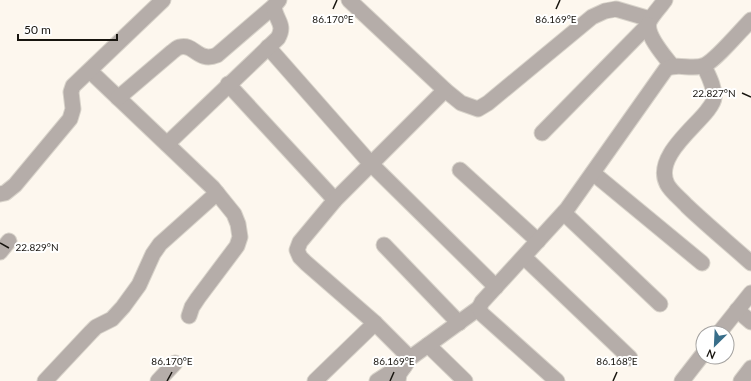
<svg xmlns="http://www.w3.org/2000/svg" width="751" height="381" font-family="Lato,sans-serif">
<rect width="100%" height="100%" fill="#fdf7ee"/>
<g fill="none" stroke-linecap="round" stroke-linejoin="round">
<defs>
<g id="minor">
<polyline points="349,0 445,90 461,103 478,109 488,103 592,17 605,11 616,9 650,19"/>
<path d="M665,0C661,6 654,13 650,20C643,33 664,55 672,66"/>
<polyline points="268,47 371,164 496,287"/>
<path d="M704,66C708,75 715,87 714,98C714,102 710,107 707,111C693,129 654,158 667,184C671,192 681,199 687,206C708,226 730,244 751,263"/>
<polyline points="90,71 213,188 234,214 238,224 240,237 237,246 198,298 192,307 189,316"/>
<polyline points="228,84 335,200"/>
<path d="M118,98L172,52C174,51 177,47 180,47C194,43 198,63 217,55L274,6"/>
<polyline points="542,133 648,25"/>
<path d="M167,144L278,38C286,24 275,20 274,6L279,0"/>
<polyline points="460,170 538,241"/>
<polyline points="593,173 702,263"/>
<polyline points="0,194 5,193 15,185 70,119 73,109 71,92 73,86 163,0"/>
<polyline points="564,213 660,304"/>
<polyline points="384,245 459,323"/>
<polyline points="0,252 9,241"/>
<polyline points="524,257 630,358"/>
<polyline points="737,310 751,322"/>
<polyline points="719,333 751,293"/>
<polyline points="428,345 465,381"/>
<polyline points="410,358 375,323 306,263 300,257 297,250 300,242 335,200 445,90"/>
<polyline points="45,381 91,332 96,327 112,319 123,307 139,285 153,254 160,244 217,193"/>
<polyline points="158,381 175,363"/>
<polyline points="315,381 375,323"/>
<polyline points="377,381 391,372 404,367"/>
<polyline points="398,381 399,374 410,358 479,308"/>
<path d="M557,381L482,314L479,308L482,302L567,209L666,69C678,62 692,71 705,65C716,60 741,30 751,20"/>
<polyline points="682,381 703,354"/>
<polyline points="741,381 751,368"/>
</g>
</defs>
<!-- minor casing -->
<use href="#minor" stroke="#d8d3ca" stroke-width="17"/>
<!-- minor -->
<use href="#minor" stroke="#b5ada9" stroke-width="15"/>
</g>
<!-- ticks -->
<path fill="none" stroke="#18150f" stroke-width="1.5" d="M333,9L337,0M556,9L560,0M742,93L751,97M0,243L9,248M167,381L172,372M390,381L394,372M613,381L617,372"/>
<g font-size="10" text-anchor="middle" fill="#18150f" stroke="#fff" stroke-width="4" stroke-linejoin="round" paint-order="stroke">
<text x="333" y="23">86.170°E</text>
<text x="556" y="23">86.169°E</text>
<text x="714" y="97">22.827°N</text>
<text x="37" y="251">22.829°N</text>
<text x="172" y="365">86.170°E</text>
<text x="394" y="365">86.169°E</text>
<text x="617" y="365">86.168°E</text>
</g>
<!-- north arrow -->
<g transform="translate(715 345) rotate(204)"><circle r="19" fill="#ffffff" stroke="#a3a19f"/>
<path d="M0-3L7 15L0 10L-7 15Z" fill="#386e8a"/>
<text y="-6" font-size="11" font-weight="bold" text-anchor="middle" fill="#18150f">N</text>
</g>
<!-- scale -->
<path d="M18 34v6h99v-6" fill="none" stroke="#18150f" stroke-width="2"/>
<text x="24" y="34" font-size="12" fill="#18150f" stroke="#ffffff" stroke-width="3" paint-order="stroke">50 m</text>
</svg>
